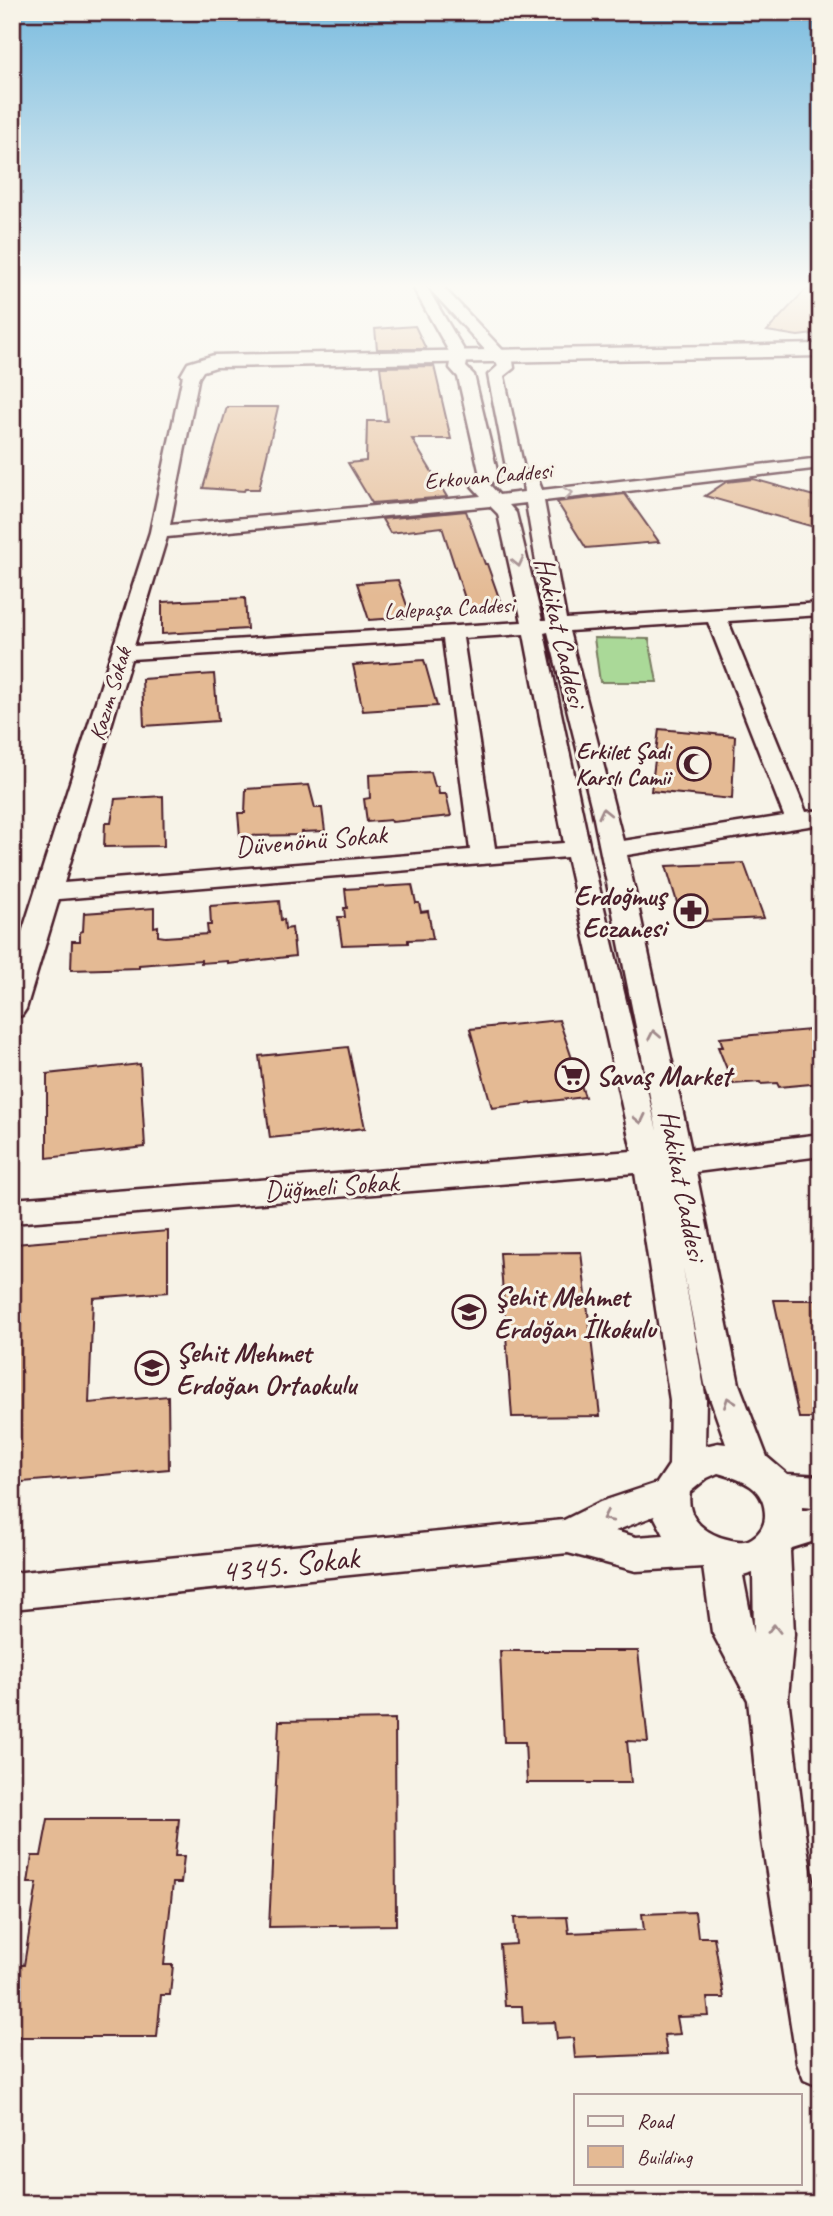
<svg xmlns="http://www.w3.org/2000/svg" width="833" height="2216" font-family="Caveat,sans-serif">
<rect width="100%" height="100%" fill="#f7f3e8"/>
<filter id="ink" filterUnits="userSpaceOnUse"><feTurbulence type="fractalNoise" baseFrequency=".0143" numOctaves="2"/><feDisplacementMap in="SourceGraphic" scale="14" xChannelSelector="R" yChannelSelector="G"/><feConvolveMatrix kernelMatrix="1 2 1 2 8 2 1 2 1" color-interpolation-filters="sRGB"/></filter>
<g filter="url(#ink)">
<!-- green -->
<polygon fill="#aad998" stroke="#7a7c62" stroke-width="2" points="594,638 649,639 657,682 600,682"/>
<!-- building -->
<g fill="#e4ba94" stroke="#4a1f2b" stroke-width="2">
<polygon points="807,288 821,299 821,333 798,336 767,331"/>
<polygon points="415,326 426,349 377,349 375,329"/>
<polygon points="434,366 451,439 412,439 447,497 372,503 348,463 366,461 367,421 387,421 380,367"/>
<polygon points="227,407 278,407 259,489 245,489 244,491 203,488"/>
<polygon points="753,479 821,498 821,529 705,496 726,482"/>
<polygon points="625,494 659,542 586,548 557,502"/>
<polygon points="466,511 485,564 487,564 503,609 469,611 442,527 390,533 382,519"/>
<polygon points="398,580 411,617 369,620 357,583"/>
<polygon points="245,598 247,629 162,634 162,602"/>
<polygon points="424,660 437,706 363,711 353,665"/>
<polygon points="214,674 218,721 144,726 142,679"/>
<polygon points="659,729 735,736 732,799 651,791"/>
<polygon points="431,772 435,787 438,787 439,794 446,794 451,816 392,822 391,820 367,822 364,799 370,798 369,775"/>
<polygon points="309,785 315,808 322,808 325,831 301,832 301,835 240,836 238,813 245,813 246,789"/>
<polygon points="163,796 164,846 104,847 105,823 111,823 115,799"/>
<polygon points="744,863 764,918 683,922 666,866"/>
<polygon points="412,885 416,903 419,903 421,912 428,911 433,939 408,940 408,943 342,945 338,917 345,917 344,908 347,908 345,889"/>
<polygon points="279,901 281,920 284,919 285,929 292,928 295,956 228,964 228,961 201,963 201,960 139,965 139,968 71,970 72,941 80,941 80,932 83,931 84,913 154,908 154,927 158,926 158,936 165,937 208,934 207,925 211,925 210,906"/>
<polygon points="559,1020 585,1097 492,1108 470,1029"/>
<polygon points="821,1029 821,1083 779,1087 777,1083 761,1084 760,1082 733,1084 718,1047 723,1047 720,1038"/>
<polygon points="348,1047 365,1128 270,1138 259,1056"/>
<polygon points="140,1064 145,1147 47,1158 47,1074"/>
<polygon points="168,1231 168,1292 93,1298 89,1403 168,1396 169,1469 12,1483 12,1275 15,1244"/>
<polygon points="581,1252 600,1416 512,1417 500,1253"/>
<polygon points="774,1300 821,1300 821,1418 799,1418"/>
<polygon points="500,1651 638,1651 648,1742 627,1741 631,1783 527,1783 525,1742 504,1742"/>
<polygon points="395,1719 396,1925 269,1927 279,1721"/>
<polygon points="48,1819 179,1819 175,1856 184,1856 181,1883 173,1883 164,1965 173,1965 170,1995 161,1995 157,2037 13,2037 20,1995 12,1995 12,1980 15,1965 24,1965 37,1883 28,1883 32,1856 41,1856"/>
<polygon points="695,1912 698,1937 714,1937 724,1998 707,1998 709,2016 677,2017 680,2034 664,2035 667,2054 575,2058 573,2038 557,2039 555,2022 523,2023 522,2006 505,2006 500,1945 516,1944 514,1918 567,1917 569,1933 644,1930 642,1914"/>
</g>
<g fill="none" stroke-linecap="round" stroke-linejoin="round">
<defs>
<path id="minor" d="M416,286H426L468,357L466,367L474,375L498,475L490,485L499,495L524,492L523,483L507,472L488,375L498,366L497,363L427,286H442L513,361L514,368L504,376L524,469L537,477L542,490L821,458V468L544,501L566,619L821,603V615L728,621L806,812L821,810V824L627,855L691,1150L821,1134V1156L696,1172L739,1384L767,1457L787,1474L821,1476V1539L792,1548L790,1551L794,1634L788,1697L806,1841L821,1926V2087L804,2080L797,2063L762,1841L748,1700L712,1632L703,1567L636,1571L568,1553L12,1609V1573L564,1520L600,1502L657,1483L669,1465L670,1400L635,1173L12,1223V1199L632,1151L567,857L59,899L26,1009L22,1015L12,1018V964L150,532L183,375L191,370L199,375L170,525L481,496L472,486L480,475L458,377L450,368L452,357L414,289ZM526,503L546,620H542L516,513L509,505ZM490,506L498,514L522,622L134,646L167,537ZM708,622L784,816L623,841L569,631ZM548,632L592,809L657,1131L590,849L544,633ZM524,634L564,843L495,848L463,638ZM443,639L470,850L64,883L131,659ZM683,1268L705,1384L726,1444L718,1443L705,1446L706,1400ZM718,1473C743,1480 765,1487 765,1516C765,1525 760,1533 752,1538C745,1543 738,1541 731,1540C706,1535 685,1519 690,1492L707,1478ZM802,1507L814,1508L802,1511ZM654,1516L664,1535L636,1537L615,1531ZM753,1573L754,1633L743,1576Z"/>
<polygon id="tertiary" points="821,344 821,356 216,367 203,371 198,379 191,381 181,375 188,363 214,355"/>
</defs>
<!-- minor casing -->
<use href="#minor" stroke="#4a1f2b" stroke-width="5"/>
<!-- tertiary casing -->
<use href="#tertiary" stroke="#4a1f2b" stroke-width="5"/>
<!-- minor -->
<use href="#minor" fill="#f7f3e8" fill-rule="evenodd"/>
<!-- tertiary -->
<use href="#tertiary" fill="#f7f3e8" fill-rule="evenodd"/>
</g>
<!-- one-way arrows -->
<defs><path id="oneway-chevron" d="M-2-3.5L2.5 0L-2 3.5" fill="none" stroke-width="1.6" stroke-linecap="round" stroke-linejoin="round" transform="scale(1.75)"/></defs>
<g stroke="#a0898a">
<use href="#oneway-chevron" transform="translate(568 493) rotate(-7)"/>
<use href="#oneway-chevron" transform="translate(518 562) rotate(77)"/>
<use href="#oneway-chevron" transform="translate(604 813) rotate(-103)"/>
<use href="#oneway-chevron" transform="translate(654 1035) rotate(-101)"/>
<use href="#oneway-chevron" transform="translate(640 1119) rotate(77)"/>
<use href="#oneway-chevron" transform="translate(729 1402) rotate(-110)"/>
<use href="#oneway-chevron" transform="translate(607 1517) rotate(155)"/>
<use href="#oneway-chevron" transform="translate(774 1629) rotate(-90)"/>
</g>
</g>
<!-- sky -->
<linearGradient id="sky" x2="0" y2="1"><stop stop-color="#7bbcdf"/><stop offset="0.48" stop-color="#fbfaf5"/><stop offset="1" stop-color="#fbfaf5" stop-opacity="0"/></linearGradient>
<rect width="833" height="596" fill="url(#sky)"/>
<!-- icons -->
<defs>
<symbol id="mosque-ring" viewBox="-11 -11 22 22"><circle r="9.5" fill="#f7f3e8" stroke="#4a1f2b" stroke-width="1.5"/><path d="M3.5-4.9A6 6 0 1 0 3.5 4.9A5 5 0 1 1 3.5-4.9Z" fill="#4a1f2b"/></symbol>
<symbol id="pharmacy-ring" viewBox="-11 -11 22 22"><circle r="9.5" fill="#f7f3e8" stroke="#4a1f2b" stroke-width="1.5"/><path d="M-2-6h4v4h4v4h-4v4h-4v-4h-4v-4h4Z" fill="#4a1f2b"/></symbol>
<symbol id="supermarket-ring" viewBox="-11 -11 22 22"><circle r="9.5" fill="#f7f3e8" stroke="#4a1f2b" stroke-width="1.5"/><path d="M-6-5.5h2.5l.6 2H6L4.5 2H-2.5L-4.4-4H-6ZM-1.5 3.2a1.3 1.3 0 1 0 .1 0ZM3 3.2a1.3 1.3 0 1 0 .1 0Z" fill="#4a1f2b"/></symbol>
<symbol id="school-ring" viewBox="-11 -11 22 22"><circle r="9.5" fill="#f7f3e8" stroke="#4a1f2b" stroke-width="1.5"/><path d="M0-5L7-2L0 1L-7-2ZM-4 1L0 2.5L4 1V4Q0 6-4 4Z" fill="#4a1f2b"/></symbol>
</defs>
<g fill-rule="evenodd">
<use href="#mosque-ring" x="675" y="745" width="38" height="38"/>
<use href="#pharmacy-ring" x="672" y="892" width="38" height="38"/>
<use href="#supermarket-ring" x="553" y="1056" width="38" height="38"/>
<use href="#school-ring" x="450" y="1293" width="38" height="38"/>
<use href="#school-ring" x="133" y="1349" width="38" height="38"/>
</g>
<g text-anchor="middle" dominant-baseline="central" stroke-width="6" stroke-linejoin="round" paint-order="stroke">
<!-- far-street labels -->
<g font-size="23" fill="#4a1f2b" stroke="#f7f3e8">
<text transform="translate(488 476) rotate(-5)">Erkovan Caddesi</text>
<text transform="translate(449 608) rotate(-3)">Lalepaşa Caddesi</text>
<text transform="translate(110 694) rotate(-73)">Kazım Sokak</text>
</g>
<!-- far-poi labels -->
<g font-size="23" font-weight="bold" fill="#4a1f2b" stroke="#f7f3e8" text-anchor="end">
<text x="670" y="751">Erkilet Şadi<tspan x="670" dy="26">Karslı Camii</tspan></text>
</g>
<!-- street labels -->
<g font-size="28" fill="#4a1f2b" stroke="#f7f3e8">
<text transform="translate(561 632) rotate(77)">Hakikat Caddesi</text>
<text transform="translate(311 840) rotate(-5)">Düvenönü Sokak</text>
<text transform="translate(683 1185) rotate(79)">Hakikat Caddesi</text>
<text transform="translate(331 1186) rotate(-4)">Düğmeli Sokak</text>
</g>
<!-- poi labels -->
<g font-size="28" font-weight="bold" fill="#4a1f2b" stroke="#f7f3e8" text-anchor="start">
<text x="666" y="895" text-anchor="end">Erdoğmuş<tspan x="666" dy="32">Eczanesi</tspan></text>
<text x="596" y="1075">Savaş Market</text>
<text x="494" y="1296">Şehit Mehmet<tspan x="494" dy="32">Erdoğan İlkokulu</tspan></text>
<text x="176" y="1352">Şehit Mehmet<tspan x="176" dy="32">Erdoğan Ortaokulu</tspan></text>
</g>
<!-- near-street labels -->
<g font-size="33" fill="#4a1f2b" stroke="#f7f3e8">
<text transform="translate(290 1564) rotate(-6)">4345. Sokak</text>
</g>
</g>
<!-- margin -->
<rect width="833" height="2216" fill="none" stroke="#f7f3e8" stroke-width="42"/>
<rect x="21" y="21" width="791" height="2174" fill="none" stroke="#4a1f2b" stroke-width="2.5" filter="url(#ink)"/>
<!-- legend -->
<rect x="574" y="2094" width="228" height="91" fill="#f7f3e8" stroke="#b29e9c" stroke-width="2"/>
<rect x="588" y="2116" width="35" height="10" fill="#f7f3e8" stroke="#b29e9c" stroke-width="2"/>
<text x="637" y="2128" font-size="21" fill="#4a1f2b">Road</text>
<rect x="588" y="2146" width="35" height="21" fill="#e4ba94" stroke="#b29e9c" stroke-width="2"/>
<text x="637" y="2164" font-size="21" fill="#4a1f2b">Building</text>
</svg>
